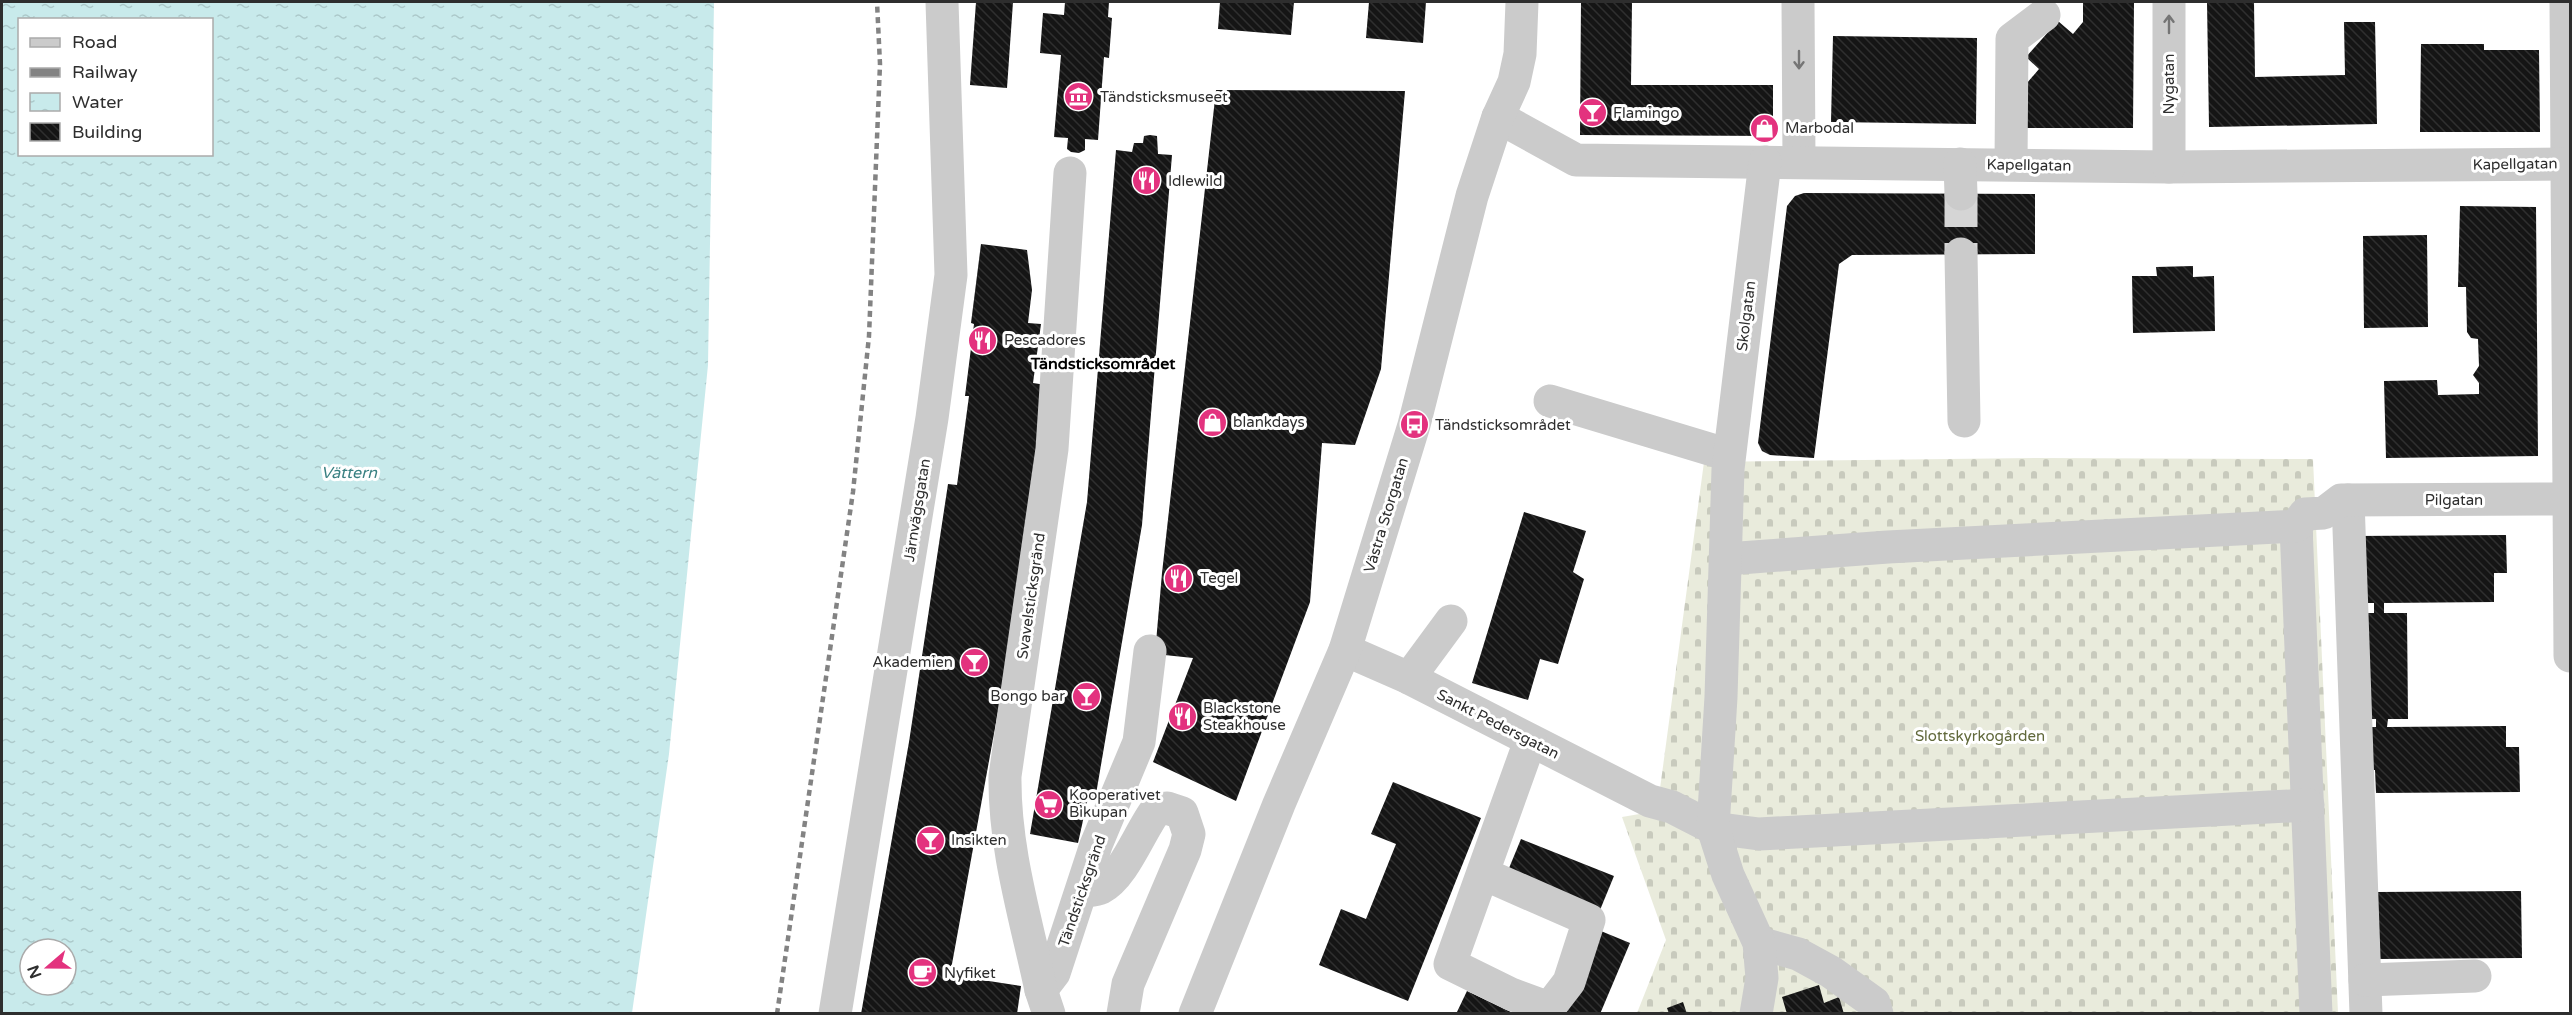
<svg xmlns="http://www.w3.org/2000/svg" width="2572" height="1015" font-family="'Varela Round',sans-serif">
<defs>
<pattern id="cemetery-stones" width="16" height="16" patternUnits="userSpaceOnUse" patternTransform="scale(1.5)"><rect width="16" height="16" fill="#e9ebdc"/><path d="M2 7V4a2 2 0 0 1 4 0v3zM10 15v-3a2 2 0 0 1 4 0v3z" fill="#c8cabd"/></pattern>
<pattern id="water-ripples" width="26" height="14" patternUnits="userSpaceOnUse" patternTransform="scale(1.5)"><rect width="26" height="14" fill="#c8eaeb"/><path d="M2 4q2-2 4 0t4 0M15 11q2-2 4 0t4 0" fill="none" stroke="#acc9ca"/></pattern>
<pattern id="building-back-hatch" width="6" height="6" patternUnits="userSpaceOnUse" patternTransform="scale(1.5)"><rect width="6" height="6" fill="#151515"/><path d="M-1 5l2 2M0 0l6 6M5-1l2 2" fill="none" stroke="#2f2f2f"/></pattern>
</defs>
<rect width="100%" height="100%" fill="#fff"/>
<!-- cemetery -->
<polygon fill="url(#cemetery-stones)" points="2037,458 2313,459 2338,1013 1637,1013 1666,940 1622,817 1657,811 1704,462"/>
<!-- water -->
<path fill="url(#water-ripples)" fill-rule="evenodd" d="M2,2H714L708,365L669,754L632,1013H2ZM20,20H212V154H20ZM30,949H66V985H30Z"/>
<!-- building -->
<g fill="url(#building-back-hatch)">
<polygon points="976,2 1013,2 1007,88 970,85"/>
<polygon points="1065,2 1109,2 1108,17 1112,18 1109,58 1104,57 1098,140 1085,139 1085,150 1079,153 1071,152 1067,149 1068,138 1054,137 1061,55 1040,53 1043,13 1064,15"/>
<polygon points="1220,2 1294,2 1291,35 1218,29"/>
<polygon points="1369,2 1426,2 1423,43 1366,38"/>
<polygon points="1581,2 1632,2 1631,85 1773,85 1773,136 1580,135"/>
<polygon points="2083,2 2134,2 2133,128 2027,128 2027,83 2039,69 2026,57 2058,21 2073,34 2083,22"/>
<polygon points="2207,2 2254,2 2255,77 2345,75 2344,22 2375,22 2377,124 2209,127"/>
<polygon points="1833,36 1977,38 1976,124 1831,122"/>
<polygon points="2421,44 2484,44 2484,50 2539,50 2540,132 2420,132"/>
<polygon points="1216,90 1405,91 1381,369 1355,445 1322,443 1310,602 1236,801 1153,762 1193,658 1155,654 1162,573"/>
<polygon points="1150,135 1157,136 1158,154 1172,155 1142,525 1095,800 1088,798 1078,843 1030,834 1087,502 1116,150 1132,152 1134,143 1143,143 1144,136"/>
<polygon points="1804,193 2035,194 2035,254 1852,255 1839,264 1814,458 1770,455 1762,451 1758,443 1787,206 1795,196"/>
<polygon points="2460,206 2536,207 2538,456 2386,458 2384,381 2437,380 2438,395 2479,394 2479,383 2473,375 2479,366 2478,339 2471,338 2467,332 2466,287 2458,287"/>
<polygon points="2427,235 2428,327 2364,328 2363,236"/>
<polygon points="981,244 1027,250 1032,290 1028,323 1041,324 1033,383 1046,385 1026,558 950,975 1021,986 1017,1014 861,1014 909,742 948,484 957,485 969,396 965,396 974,324 971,323"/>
<polygon points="2193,266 2193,277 2214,276 2215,331 2133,333 2132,276 2157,276 2156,267"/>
<polygon points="1524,512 1586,531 1573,572 1584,579 1558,664 1540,659 1528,700 1472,683"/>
<polygon points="2506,535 2507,573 2494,573 2494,602 2384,603 2384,613 2407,613 2408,719 2388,719 2387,727 2506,726 2506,747 2519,747 2520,792 2376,793 2375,770 2360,770 2360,727 2376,727 2376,719 2350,719 2349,613 2374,613 2374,603 2354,603 2354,536"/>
<polygon points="1393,782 1481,818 1408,1001 1319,965 1341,909 1366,919 1396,844 1371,834"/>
<polygon points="1521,839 1614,876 1600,910 1507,873"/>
<polygon points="2521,891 2522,958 2378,959 2377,892"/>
<polygon points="1596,929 1630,943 1600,1014 1560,1014"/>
<polygon points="1819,985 1824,1003 1839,997 1844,1014 1787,1014 1782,997"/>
<polygon points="1467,991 1515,1014 1456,1014"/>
<polygon points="1683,1002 1687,1014 1669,1014 1667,1008"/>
</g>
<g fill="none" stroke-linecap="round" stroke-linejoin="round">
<!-- minor-tunnel -->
<polyline stroke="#d5d5d5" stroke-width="33" stroke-dasharray="33 16" stroke-linecap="butt" points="1961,194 1961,254"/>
<!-- minor -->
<g stroke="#cbcbcb" stroke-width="33">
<polyline points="1798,2 1799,161"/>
<polyline points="2566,2 2570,656"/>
<polyline points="1498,117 1576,160 2169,167 2570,164"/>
<polyline points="1960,164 1961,194"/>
<polyline points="2011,164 2012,39 2044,15"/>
<polyline points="2169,167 2169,2"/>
<polyline points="1961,254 1964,421"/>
<polyline points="1550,401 1729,455"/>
<polyline points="2348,500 2366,1014"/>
<polyline points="2296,526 2316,1014"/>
<polyline points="1726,559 1888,547 2296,526 2305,514 2324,513 2341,500 2568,499"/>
<polyline points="1345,650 1409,678 1650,801 1672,807 1713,828 1759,834 2308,805"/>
<polyline points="1409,678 1451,621"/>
<polyline points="1484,874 1589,920 1569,982 1549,1008 1511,994 1450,964 1530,741"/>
<path d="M1082,891C1088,890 1095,891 1101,888C1124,876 1140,831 1156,810L1167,808L1182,813L1189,834L1185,850L1128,984L1123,1014"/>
<polyline points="1759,943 1798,954 1831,972 1874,1003 1877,1014"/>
<polyline points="2365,980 2475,976"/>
<polyline points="1041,990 1054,973 1096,845 1139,742 1150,651"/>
<polyline points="835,1014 932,418 951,275 942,2"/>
<path d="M1049,1014L1041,990C1026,919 1004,849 1005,776L1052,449L1070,173"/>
<polyline points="1195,1014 1279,804 1345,650 1414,425 1472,196 1498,117 1514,82 1520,54 1522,2"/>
<polyline points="1756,1014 1762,978 1759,943 1728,875 1713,828 1721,697 1728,469 1765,162"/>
</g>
<!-- rail -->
<polyline stroke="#838383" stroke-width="4.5" stroke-dasharray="6 4.5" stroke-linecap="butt" points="777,1014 853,492 869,336 880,64 877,2"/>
</g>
<!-- one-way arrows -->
<defs><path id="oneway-shaft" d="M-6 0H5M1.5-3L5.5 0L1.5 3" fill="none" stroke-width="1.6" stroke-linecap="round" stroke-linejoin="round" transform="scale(1.5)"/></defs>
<g stroke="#757575">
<use href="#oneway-shaft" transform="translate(2169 24) rotate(-90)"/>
<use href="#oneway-shaft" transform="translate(1799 60) rotate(90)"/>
</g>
<!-- icons -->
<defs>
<symbol id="museum-disc" viewBox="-11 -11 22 22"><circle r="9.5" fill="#e3327e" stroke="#fff"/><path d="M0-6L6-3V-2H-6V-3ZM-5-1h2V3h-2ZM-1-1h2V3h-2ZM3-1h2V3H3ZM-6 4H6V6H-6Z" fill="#fff"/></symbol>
<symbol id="bar-disc" viewBox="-11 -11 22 22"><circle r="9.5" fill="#e3327e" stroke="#fff"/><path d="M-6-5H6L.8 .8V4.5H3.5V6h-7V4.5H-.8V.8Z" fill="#fff"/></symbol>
<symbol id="shop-disc" viewBox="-11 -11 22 22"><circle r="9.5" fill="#e3327e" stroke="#fff"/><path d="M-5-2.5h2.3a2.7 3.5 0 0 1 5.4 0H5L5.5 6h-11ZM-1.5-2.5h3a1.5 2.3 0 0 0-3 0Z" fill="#fff"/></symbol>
<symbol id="restaurant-disc" viewBox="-11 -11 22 22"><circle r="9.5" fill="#e3327e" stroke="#fff"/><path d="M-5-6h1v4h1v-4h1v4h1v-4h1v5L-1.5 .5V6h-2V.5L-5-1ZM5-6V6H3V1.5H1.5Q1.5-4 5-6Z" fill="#fff"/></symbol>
<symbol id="bus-disc" viewBox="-11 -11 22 22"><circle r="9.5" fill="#e3327e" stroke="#fff"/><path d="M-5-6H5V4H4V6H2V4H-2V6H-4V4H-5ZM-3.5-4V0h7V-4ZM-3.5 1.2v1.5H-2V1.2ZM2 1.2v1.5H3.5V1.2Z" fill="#fff"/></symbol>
<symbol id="supermarket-disc" viewBox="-11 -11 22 22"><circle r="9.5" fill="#e3327e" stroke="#fff"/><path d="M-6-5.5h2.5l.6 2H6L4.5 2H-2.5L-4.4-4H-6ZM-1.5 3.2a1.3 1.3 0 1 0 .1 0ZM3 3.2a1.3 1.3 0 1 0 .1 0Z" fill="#fff"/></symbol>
<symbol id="cafe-disc" viewBox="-11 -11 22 22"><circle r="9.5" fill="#e3327e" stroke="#fff"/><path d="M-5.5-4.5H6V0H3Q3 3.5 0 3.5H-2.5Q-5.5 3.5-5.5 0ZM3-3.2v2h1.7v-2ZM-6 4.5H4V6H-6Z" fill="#fff"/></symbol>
</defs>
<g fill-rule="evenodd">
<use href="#museum-disc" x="1062" y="80" width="33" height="33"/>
<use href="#bar-disc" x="1576" y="96" width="33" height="33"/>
<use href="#shop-disc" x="1748" y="112" width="33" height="33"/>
<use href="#restaurant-disc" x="1130" y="164" width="33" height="33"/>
<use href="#restaurant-disc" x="966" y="324" width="33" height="33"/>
<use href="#shop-disc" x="1196" y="406" width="33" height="33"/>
<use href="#bus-disc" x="1398" y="408" width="33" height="33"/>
<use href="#restaurant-disc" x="1162" y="562" width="33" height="33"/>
<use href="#bar-disc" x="958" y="646" width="33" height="33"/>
<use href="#bar-disc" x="1070" y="680" width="33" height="33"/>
<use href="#restaurant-disc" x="1166" y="700" width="33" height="33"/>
<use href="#supermarket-disc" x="1032" y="788" width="33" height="33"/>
<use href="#bar-disc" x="914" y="824" width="33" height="33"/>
<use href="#cafe-disc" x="906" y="956" width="33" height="33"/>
</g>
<g text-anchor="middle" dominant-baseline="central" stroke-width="6" stroke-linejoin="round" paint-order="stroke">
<!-- street labels -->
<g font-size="15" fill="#2e2e2e" stroke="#fff">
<text transform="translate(2169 84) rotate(-90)">Nygatan</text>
<text transform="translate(2515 164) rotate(-1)">Kapellgatan</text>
<text transform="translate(2029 165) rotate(1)">Kapellgatan</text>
<text transform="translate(1746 316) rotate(-83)">Skolgatan</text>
<text x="2454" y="500">Pilgatan</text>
<text transform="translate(917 510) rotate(-81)">Järnvägsgatan</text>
<text transform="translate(1386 515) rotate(-73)">Västra Storgatan</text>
<text transform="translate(1031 596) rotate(-82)">Svavelsticksgränd</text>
<text transform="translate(1498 724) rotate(27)">Sankt Pedersgatan</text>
<text transform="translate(1082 891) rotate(-71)">Tändsticksgränd</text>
</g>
<!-- poi labels -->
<g font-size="15" fill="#2e2e2e" stroke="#fff" text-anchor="start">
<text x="1100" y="97">Tändsticksmuseet</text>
<text x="1613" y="113">Flamingo</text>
<text x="1785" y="128">Marbodal</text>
<text x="1168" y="181">Idlewild</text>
<text x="1004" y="340">Pescadores</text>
<text x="1233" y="422">blankdays</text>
<text x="1435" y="425">Tändsticksområdet</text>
<text x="1200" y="578">Tegel</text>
<text x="953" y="662" text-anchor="end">Akademien</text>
<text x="1065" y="696" text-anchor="end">Bongo bar</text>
<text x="1203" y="708">Blackstone<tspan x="1203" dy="17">Steakhouse</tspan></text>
<text x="1069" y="795">Kooperativet<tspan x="1069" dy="17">Bikupan</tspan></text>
<text x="951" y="840">Insikten</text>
<text x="944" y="973">Nyfiket</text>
</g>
<!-- park labels -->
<g font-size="15" fill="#61693c" stroke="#fff">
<text x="1980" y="736">Slottskyrkogården</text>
</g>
<!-- neighbourhood labels -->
<g font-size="16" font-weight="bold" fill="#000" stroke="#fff">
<text x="1103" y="364">Tändsticksområdet</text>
</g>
<!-- water labels -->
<g font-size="16" font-style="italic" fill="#398082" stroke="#fff">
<text x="349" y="473">Vättern</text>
</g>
</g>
<!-- border -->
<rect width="2572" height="1015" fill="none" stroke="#2e2e2e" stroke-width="6"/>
<!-- legend -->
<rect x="18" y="18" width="195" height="138" fill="#ffffff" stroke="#ababab" stroke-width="1.5"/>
<rect x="30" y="38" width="30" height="9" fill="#cbcbcb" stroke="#ababab" stroke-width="1.5"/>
<text x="72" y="48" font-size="18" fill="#2e2e2e">Road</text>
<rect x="30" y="68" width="30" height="9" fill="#838383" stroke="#ababab" stroke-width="1.5"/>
<text x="72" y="78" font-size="18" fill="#2e2e2e">Railway</text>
<rect x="30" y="93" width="30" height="18" fill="url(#water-ripples)" stroke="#ababab" stroke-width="1.5"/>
<text x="72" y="108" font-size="18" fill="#2e2e2e">Water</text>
<rect x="30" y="123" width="30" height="18" fill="url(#building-back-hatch)" stroke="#ababab" stroke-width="1.5"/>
<text x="72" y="138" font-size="18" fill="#2e2e2e">Building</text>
<!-- north arrow -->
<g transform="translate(48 967) rotate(250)"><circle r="28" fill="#ffffff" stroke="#ababab" stroke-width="1.5"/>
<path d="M0-4.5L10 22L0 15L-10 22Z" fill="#e3327e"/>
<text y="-9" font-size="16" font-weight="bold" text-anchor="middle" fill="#2e2e2e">N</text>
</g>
</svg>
